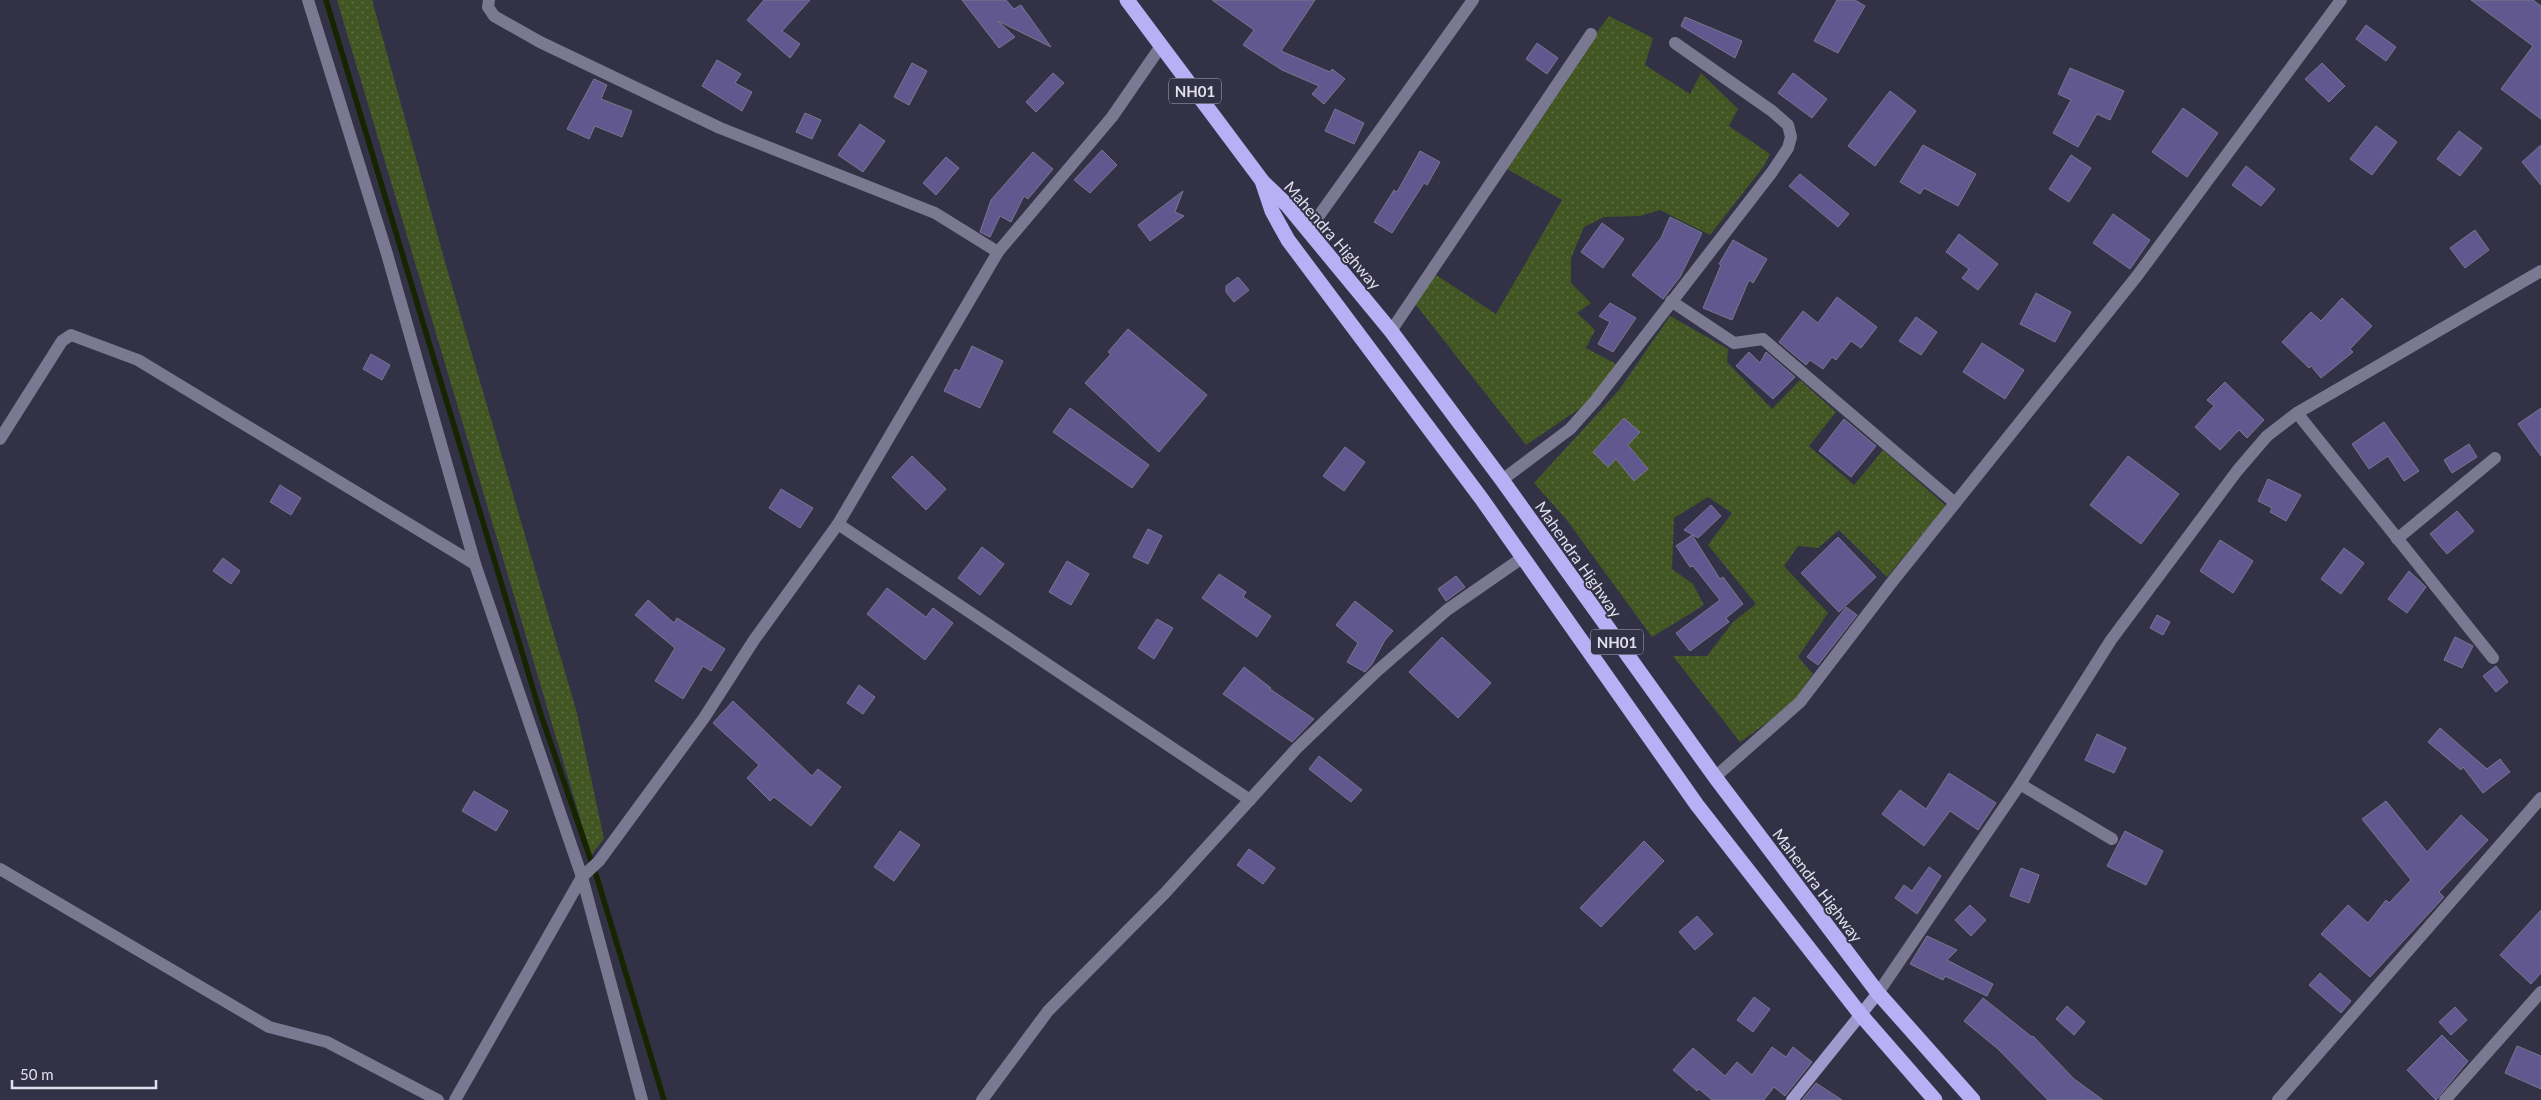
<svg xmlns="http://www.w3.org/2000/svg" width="2541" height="1100" font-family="Lato,sans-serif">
<defs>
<pattern id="grass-dots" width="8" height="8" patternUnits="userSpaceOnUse" patternTransform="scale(1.25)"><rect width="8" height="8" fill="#425623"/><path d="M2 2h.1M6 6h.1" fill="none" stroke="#5d6e43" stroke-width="1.8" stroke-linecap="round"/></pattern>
</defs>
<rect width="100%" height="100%" fill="#333145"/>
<!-- grass -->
<g fill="url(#grass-dots)">
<polygon points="337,0 372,0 445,262 577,713 604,839 591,855"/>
<polygon points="1609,16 1653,38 1645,65 1690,94 1701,73 1738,109 1729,126 1770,154 1764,166 1710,235 1660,210 1640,216 1604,217 1584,227 1571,258 1571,283 1591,303 1577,313 1595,330 1586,348 1616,364 1588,403 1526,445 1413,301 1433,273 1496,314 1562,200 1500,165"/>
<polygon points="1670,316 1728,349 1727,362 1772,409 1800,380 1836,412 1809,446 1854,485 1883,450 1946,506 1887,577 1839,530 1818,548 1798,546 1784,566 1828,613 1798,657 1813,674 1789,707 1740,742 1673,656 1707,656 1733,622 1756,604 1708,545 1732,513 1708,497 1674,518 1672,569 1693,584 1704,605 1652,637 1566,519 1534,483 1619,390"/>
</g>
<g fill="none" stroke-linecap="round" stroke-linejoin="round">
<!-- stream -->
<polyline stroke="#162400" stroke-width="5.5" points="326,0 540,712 598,881 664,1100"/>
</g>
<!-- building -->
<g fill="#60588e" stroke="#79778e">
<polygon points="764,0 810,0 782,31 800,44 790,58 747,20"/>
<polygon points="962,0 1006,0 1014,9 1021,5 1051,47 998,21 1015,37 999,48"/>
<polygon points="1212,0 1315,0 1281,51 1330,72 1332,69 1345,79 1324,104 1312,94 1319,86 1282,70 1243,45 1254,30"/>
<polygon points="1837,0 1855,0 1865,6 1838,53 1814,41"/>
<polygon points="2471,0 2533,0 2541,6 2541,119 2501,89 2533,46"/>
<polygon points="1685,17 1742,41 1735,58 1681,26"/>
<polygon points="2366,25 2396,47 2386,61 2356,39"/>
<polygon points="1537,43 1558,58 1547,74 1526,59"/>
<polygon points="717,60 741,74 735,83 752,92 742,111 702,86"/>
<polygon points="912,63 927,71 909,105 894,97"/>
<polygon points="2322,63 2345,86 2329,102 2305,79"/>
<polygon points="2070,68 2124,91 2110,120 2097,114 2078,147 2053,133 2071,100 2058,94"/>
<polygon points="1053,73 1064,83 1036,112 1026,102"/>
<polygon points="1793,73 1827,99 1812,118 1778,93"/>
<polygon points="594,79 607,85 601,99 632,111 622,137 595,126 589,139 567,129"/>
<polygon points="1890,91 1916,111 1875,166 1848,146"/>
<polygon points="2183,108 2218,133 2187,177 2152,152"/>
<polygon points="1335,109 1364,123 1354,144 1325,131"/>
<polygon points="805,113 821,120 812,139 796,132"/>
<polygon points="860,124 885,141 863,172 838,155"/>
<polygon points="2376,126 2397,142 2372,175 2350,159"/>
<polygon points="2459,131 2482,148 2460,176 2437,159"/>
<polygon points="1923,145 1976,174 1958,206 1924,188 1920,194 1900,182"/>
<polygon points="2541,145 2541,185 2522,162"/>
<polygon points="1102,150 1117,165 1090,193 1074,180"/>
<polygon points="1420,151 1440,162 1427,185 1424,183 1392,233 1374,222 1394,190 1397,192"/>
<polygon points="1033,152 1053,169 1028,199 1024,196 1011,222 1000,216 990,237 980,232 991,200"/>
<polygon points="2071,155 2091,168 2069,202 2049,189"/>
<polygon points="946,157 959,168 936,195 923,183"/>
<polygon points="2246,166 2275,189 2261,206 2232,185"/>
<polygon points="1800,174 1849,214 1838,227 1789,186"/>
<polygon points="1183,191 1175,212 1184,216 1150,241 1138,225"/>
<polygon points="2113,214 2150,240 2130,269 2093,243"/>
<polygon points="1670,217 1702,233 1680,277 1663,299 1632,275 1661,238"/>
<polygon points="1602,223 1624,239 1603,268 1581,252"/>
<polygon points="2475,230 2489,250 2465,268 2450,248"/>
<polygon points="1959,234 1998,264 1978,290 1962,278 1969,269 1946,252"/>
<polygon points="1733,240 1767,259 1753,283 1749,280 1732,320 1703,308 1721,265 1719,264"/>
<polygon points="1238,277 1249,290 1234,302 1226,292 1226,286"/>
<polygon points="2036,293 2071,312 2055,342 2020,324"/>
<polygon points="1837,297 1877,327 1861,348 1851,341 1836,360 1832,357 1823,369 1810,360 1806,365 1779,342 1803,311 1818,323"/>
<polygon points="2342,298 2372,326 2350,349 2353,352 2321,378 2311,366 2309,368 2282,342 2311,312 2321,321"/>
<polygon points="1610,303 1636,318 1613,352 1598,344 1610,322 1599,316"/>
<polygon points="1916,317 1937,332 1921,355 1899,341"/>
<polygon points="1128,329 1207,395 1159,452 1085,383 1111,354 1108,352"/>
<polygon points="1982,343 2024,370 2005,399 1963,372"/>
<polygon points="972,346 1003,361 980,408 944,391 955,369 960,371"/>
<polygon points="1749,352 1760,363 1766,352 1795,377 1773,399 1736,366"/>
<polygon points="371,354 390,365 382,380 363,369"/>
<polygon points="2225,382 2264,420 2247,438 2239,430 2220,450 2195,427 2214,406 2207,400"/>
<polygon points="1070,408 1149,465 1132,488 1053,432"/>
<polygon points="2541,408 2541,456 2518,424"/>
<polygon points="1624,418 1640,432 1628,445 1648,469 1634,481 1616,459 1608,467 1593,452"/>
<polygon points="1844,419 1876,446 1851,477 1819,451"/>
<polygon points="2384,422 2419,471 2404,481 2388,456 2369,469 2352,444"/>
<polygon points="2469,444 2477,457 2452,473 2444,460"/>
<polygon points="1345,447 1365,462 1344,491 1323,476"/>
<polygon points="912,456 946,489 926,510 892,477"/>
<polygon points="2128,456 2179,494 2141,544 2090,505"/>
<polygon points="2268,479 2301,495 2286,521 2270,512 2272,508 2258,501"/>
<polygon points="280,485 301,498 291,515 270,502"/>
<polygon points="781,489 813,508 800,528 769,508"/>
<polygon points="1711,505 1721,516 1698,538 1684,530"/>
<polygon points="2457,511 2474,531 2447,554 2430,534"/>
<polygon points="1148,529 1162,536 1148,564 1133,557"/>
<polygon points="1692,535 1720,579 1723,577 1743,604 1726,618 1729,622 1690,651 1676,633 1720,600 1693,566 1690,567 1676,546"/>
<polygon points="1838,537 1876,577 1839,612 1801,573"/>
<polygon points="2220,540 2253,561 2233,593 2200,571"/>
<polygon points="982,547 1004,564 980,595 958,578"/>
<polygon points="2344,548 2364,563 2341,594 2321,579"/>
<polygon points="223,558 240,571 231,584 213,571"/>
<polygon points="1067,561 1089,574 1071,605 1049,592"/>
<polygon points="2409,571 2426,587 2407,613 2388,599"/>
<polygon points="1219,574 1246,592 1243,597 1271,616 1257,637 1202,598"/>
<polygon points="1456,576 1465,587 1446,601 1438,589"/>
<polygon points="887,588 926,617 933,608 953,623 925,660 867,614"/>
<polygon points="648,600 674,623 677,618 725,649 711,671 703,666 683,699 655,681 675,648 635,615"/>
<polygon points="1355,601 1393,631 1385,640 1372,664 1365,672 1347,662 1358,643 1336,625"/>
<polygon points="1846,607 1857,615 1818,665 1807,657"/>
<polygon points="2157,615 2170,622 2163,635 2150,628"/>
<polygon points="1157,619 1173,628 1154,659 1138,648"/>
<polygon points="1442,637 1491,683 1458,718 1409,672"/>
<polygon points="2455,637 2473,646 2462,668 2444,660"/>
<polygon points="2496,666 2508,682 2496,692 2483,676"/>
<polygon points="1244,667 1271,688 1270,689 1314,719 1292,742 1223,694"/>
<polygon points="859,685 875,697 863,714 847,703"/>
<polygon points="733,701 812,776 818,769 841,787 811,826 774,797 770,801 747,778 759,765 713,723"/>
<polygon points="2440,728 2487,769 2500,759 2510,772 2483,793 2463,767 2461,770 2428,742"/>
<polygon points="2097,734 2126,748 2114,773 2085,760"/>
<polygon points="1319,756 1362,790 1351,802 1309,769"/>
<polygon points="1949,773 1996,803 1978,830 1950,811 1924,846 1882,814 1900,790 1926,809"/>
<polygon points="474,791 508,811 496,831 462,811"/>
<polygon points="2386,801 2427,852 2461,815 2488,840 2439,892 2444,897 2370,977 2321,934 2348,905 2368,923 2386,900 2389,903 2411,880 2362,819"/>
<polygon points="900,831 920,845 894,881 874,867"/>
<polygon points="2125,831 2163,851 2146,885 2107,866"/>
<polygon points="1644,841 1664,861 1601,927 1580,908"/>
<polygon points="1249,849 1275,868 1263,884 1237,865"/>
<polygon points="1929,867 1941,876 1917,914 1895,898 1904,885 1912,891"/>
<polygon points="2021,868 2039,875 2029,903 2010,896"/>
<polygon points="1970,905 1986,920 1971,936 1955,920"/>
<polygon points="2541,910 2541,973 2531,984 2500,955"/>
<polygon points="1697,916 1713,934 1695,950 1679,932"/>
<polygon points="1927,936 1957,950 1947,960 1993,984 1987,996 1945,976 1943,980 1910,964"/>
<polygon points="2320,973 2351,1001 2341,1013 2309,985"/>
<polygon points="1754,997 1770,1009 1753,1032 1737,1020"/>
<polygon points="1983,998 2032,1037 2033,1036 2074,1079 2103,1100 2048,1100 1998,1049 1964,1021"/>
<polygon points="2067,1006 2085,1022 2074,1035 2056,1019"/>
<polygon points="2455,1007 2467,1020 2451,1035 2439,1022"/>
<polygon points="2442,1035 2468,1061 2436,1100 2407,1070"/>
<polygon points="2517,1046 2541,1056 2541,1089 2505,1073"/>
<polygon points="1772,1047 1786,1057 1793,1047 1812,1062 1785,1096 1774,1087 1764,1100 1712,1100 1699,1089 1697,1091 1673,1070 1693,1048 1725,1076 1737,1062 1752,1075"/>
<polygon points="1816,1083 1842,1100 1802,1100"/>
</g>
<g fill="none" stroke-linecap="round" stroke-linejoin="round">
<!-- minor -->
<g stroke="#7b7991" stroke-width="12">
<polyline points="308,0 387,254 475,564 582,877 642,1100"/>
<polyline points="489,0 488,7 494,16 540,42 720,128 935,213 998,252"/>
<polyline points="1308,231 1473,0"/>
<polyline points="1671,301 1734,343 1763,339 1955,503"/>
<polyline points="1391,331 1591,34"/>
<polyline points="2297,413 2493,658"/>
<polyline points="0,439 62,341 71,335 138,360 475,564"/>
<polyline points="1502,480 1570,429 1595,401 1772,172 1788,148 1791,137 1788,125 1772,111 1675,43"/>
<polyline points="838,524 1250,800"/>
<polyline points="2397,539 2495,458"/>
<polyline points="1715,777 1800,702 1892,582 2137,276 2341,0"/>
<polyline points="2020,784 2112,839"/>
<polyline points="0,869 269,1027 327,1042 438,1100"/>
<polyline points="1878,993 2020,784 2111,640 2237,471 2267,436 2297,413 2541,271"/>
<polyline points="455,1100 582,877 599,861 704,718 754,640 838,524 998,252 1112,117 1161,46"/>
<polyline points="982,1100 1048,1011 1165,893 1297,748 1376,672 1447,610 1522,558"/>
<polyline points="2278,1100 2541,798"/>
<polyline points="2445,1100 2541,992"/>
</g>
<!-- major -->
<polyline stroke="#a099cc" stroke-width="12" points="1792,1100 1878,993"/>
<!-- highway -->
<g stroke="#b8aff4" stroke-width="15">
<polyline points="1127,0 1263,182 1287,205 1391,331 1502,480 1715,777 1878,993 1973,1100"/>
<polyline points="1263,184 1272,211 1288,240 1481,498 1697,805 1861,1015 1935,1100"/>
</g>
</g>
<g text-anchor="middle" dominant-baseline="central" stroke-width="4" stroke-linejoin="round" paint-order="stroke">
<!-- shield labels -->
<g fill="#333145" stroke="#acabba" stroke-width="1">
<rect x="1169" y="78.5" width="52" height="25" rx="4"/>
<rect x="1591" y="629.5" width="52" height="25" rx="4"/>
</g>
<g font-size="15" font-weight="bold" fill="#e0dfec">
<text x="1195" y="91">NH01</text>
<text x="1617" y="642">NH01</text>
</g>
<!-- street labels -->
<g font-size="16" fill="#e0dfec" stroke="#333145">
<text transform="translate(1333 235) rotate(49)">Mahendra Highway</text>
<text transform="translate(1579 559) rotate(55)">Mahendra Highway</text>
<text transform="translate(1818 885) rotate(53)">Mahendra Highway</text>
</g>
</g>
<!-- scale -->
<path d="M12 1080v8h144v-8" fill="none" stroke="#e0dfec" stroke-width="2.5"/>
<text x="20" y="1080" font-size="15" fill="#e0dfec" stroke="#333145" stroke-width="4" paint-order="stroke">50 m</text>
</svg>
